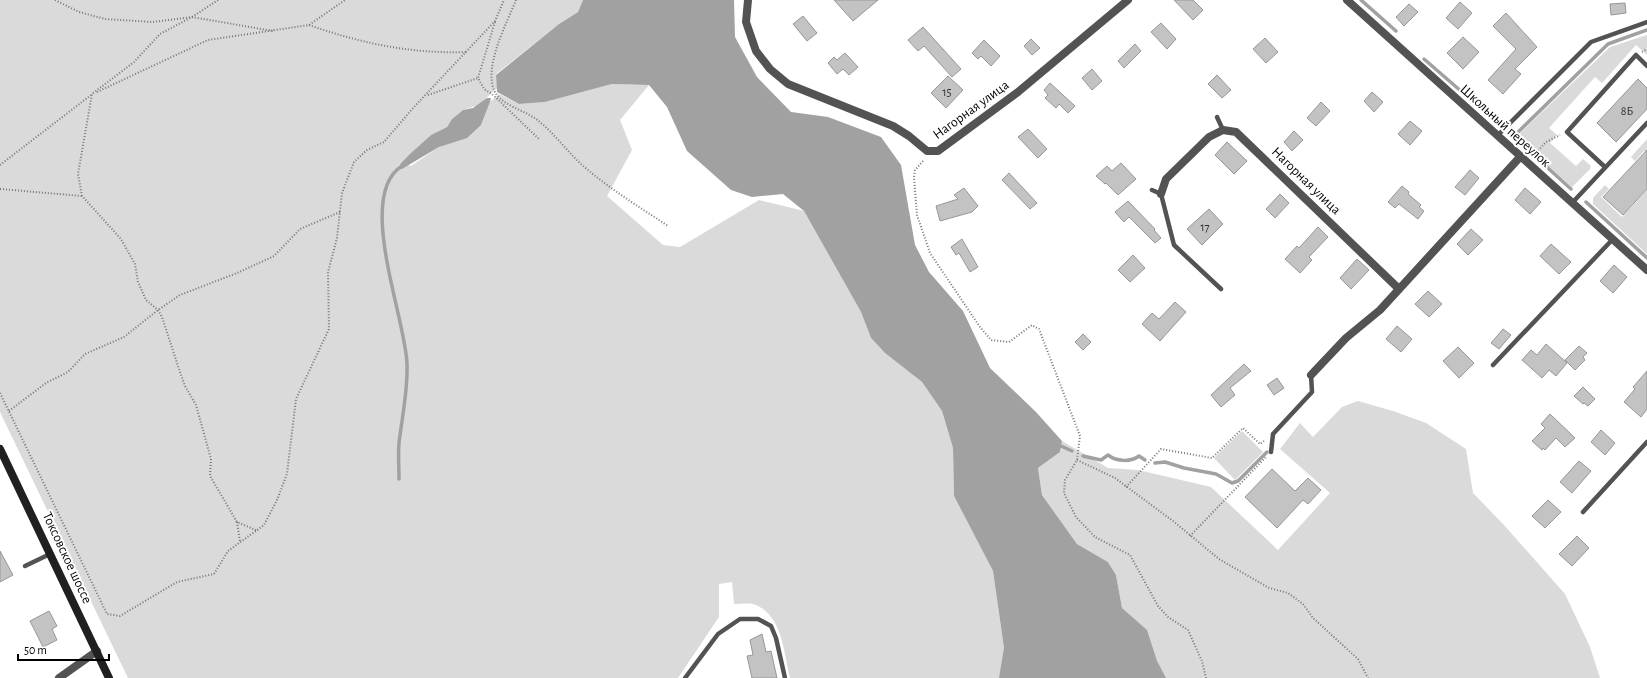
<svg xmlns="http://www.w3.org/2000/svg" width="1647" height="678" font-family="'Alegreya Sans',sans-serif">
<rect width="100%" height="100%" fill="#fff"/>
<!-- green -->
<g fill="#dadada">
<path d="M0,0H583L578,12L559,24L496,74L497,88L479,105L463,110L452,119L447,127L431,135L401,163L411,166L439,147L481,125L490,102L499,94L519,104L545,102L612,84L649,85L620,120L632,150L607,196L663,245L680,247L759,200L804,211L861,312L871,338L885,353L922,382L942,411L953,448L954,496L993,571L1004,648L1122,608L1116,575L1108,562L1077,544L1042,495L1038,468L1060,452L1062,441L1108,468L1138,470L1211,487L1278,550L1330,493L1280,449L1300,423L1313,437L1342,407L1358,401L1393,411L1426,423L1466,449L1473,493L1504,525L1565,594L1590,647L1600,678H790C784,653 782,613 753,604C748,603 740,604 734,604L732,582L719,584V617L678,678H128L0,412Z"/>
<polygon points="1647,35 1647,55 1636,45 1602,83 1595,77 1549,128 1557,135 1550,143 1576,166 1583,159 1591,166 1590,169 1572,187 1516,137 1610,47"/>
<polygon points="1647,139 1647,154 1644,151 1635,161 1631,157"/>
<polygon points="1605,185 1609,189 1601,197 1622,217 1647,190 1647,254 1593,204 1593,198"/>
<polygon points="1242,431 1263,452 1235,480 1214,458"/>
</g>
<!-- water -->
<g fill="#a1a1a1">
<polygon points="583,0 734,0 735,37 757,77 791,112 828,117 881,137 901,165 915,245 929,272 963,311 990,368 1036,412 1062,441 1060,452 1038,468 1042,495 1077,544 1108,562 1116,575 1122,608 1147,630 1157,661 1166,678 999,678 1004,648 993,571 954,496 953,448 942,411 922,382 885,353 871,338 861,312 804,211 783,194 752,197 731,190 687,151 667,107 649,85 612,84 545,102 519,104 497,92 496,75 559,24 578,12"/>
<polygon points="487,98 491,98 490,102 481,125 467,138 439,147 402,169 399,168 401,163 410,154 431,135 447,127 452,119 463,110 473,108"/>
</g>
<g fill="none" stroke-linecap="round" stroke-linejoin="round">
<!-- stream -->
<g stroke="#a1a1a1" stroke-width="3.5">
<polyline points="1361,0 1396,31"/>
<polyline points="1424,59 1500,125"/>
<polyline points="1508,133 1529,151"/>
<polyline points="1513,137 1608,44 1647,30"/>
<polyline points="1538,159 1571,189"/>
<polyline points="1586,202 1647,258"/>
<polyline points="1061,446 1072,451"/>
<path d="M1083,456L1101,460L1108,455C1117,462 1131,462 1139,456L1145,460"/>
<polyline points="1155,463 1165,462 1184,468 1216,474 1232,483 1238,481 1267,452"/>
<path d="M399,479C399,467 398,455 399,443C402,417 408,391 407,364C406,319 355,195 402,166"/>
</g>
</g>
<!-- building -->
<g fill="#c3c3c3" stroke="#979797">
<polygon points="834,0 878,0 853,21"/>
<polygon points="1174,0 1193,0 1203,10 1193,20"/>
<polygon points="1460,2 1472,13 1458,29 1446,18"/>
<polygon points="1625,3 1626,13 1611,15 1610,4"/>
<polygon points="1409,4 1418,12 1404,26 1396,17"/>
<polygon points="1506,13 1537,47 1515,69 1521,74 1503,94 1488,80 1516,49 1493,26"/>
<polygon points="803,16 817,33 807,41 793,24"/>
<polygon points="1161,23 1176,39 1167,49 1151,32"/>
<polygon points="923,27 961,69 952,77 924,46 918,51 908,40"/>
<polygon points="1463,37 1479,52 1463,69 1447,53"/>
<polygon points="1265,38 1278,52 1266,63 1253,49"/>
<polygon points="1031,39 1040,48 1032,55 1024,46"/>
<polygon points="984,40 1000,56 991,66 981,56 978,59 972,53"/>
<polygon points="1135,44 1141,51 1124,68 1118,61"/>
<polygon points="845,53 858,67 849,75 843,69 837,74 828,63 834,57 837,60"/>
<polygon points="1092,69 1102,81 1092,90 1082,78"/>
<polygon points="1217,75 1231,90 1222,98 1208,84"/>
<polygon points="948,76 963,90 946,108 931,93"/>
<polygon points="1638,79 1647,88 1647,109 1616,142 1597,123"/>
<polygon points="1050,83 1075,106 1068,113 1059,104 1056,108 1045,98 1048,95 1044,90"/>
<polygon points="1372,92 1383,102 1374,112 1364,101"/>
<polygon points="1321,102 1330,111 1316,126 1307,118"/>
<polygon points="1410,121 1422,131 1410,145 1398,134"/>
<polygon points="1028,129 1047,149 1038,158 1018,137"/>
<polygon points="1294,131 1303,140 1292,151 1284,142"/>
<polygon points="1227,142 1247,161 1234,174 1215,155"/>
<polygon points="1647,150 1647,189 1623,215 1603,197"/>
<polygon points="1121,163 1136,179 1118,195 1106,183 1105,184 1096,176 1107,166 1112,171"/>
<polygon points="1470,170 1479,178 1465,195 1455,187"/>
<polygon points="1009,173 1037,203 1030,209 1002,180"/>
<polygon points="1402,186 1409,192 1408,194 1421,205 1419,207 1424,211 1418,219 1399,204 1395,208 1388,202"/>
<polygon points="964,188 978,206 972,212 940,221 936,206 958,199 954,195"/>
<polygon points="1525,188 1541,202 1530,214 1515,200"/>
<polygon points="1280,194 1289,203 1275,218 1266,209"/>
<polygon points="1128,201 1155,229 1154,230 1161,238 1155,243 1129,217 1124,222 1115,212"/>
<polygon points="1209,209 1223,224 1202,245 1187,229"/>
<polygon points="1318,227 1328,237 1309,257 1312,260 1300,273 1285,259 1297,246 1299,248"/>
<polygon points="1471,229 1483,240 1468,255 1457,244"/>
<polygon points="962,239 978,267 970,272 959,253 956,255 951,247"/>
<polygon points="1551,244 1571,262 1559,274 1540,256"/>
<polygon points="1133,255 1145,268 1130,282 1118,270"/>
<polygon points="1357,259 1369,270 1351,289 1340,278"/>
<polygon points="1614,265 1627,277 1613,293 1600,281"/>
<polygon points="1428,291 1442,304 1429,317 1415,304"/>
<polygon points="1175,302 1186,312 1160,341 1142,324 1152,313 1159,319"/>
<polygon points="1397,326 1412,339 1401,352 1386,339"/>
<polygon points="1503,329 1511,335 1499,349 1491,343"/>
<polygon points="1083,334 1091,342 1083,350 1075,342"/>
<polygon points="1546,344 1567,363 1556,376 1549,370 1542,378 1522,360 1531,350 1537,355"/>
<polygon points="1579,346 1587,353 1583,357 1585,360 1575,370 1565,360"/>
<polygon points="1458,347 1474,363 1459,378 1443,361"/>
<polygon points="1244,364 1251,371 1230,388 1235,395 1221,407 1211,395"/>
<polygon points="1647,371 1647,409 1641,417 1624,402 1635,389 1633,387"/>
<polygon points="1277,378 1284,388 1274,395 1267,385"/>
<polygon points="1583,387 1595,399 1588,406 1584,403 1583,404 1574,396"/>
<polygon points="1550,414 1575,438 1565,447 1556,438 1545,450 1543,448 1542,450 1532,441 1545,428 1541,424"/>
<polygon points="1601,430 1615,443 1605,455 1591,442"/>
<polygon points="1579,461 1591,471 1572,493 1560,482"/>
<polygon points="1272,469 1295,491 1308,478 1321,490 1308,504 1303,500 1277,528 1245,497"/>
<polygon points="1548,500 1561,512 1545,528 1532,516"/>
<polygon points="1577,536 1589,548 1572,566 1559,554"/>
<polygon points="0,551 13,575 0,582"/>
<polygon points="49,611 57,626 52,629 57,640 43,647 30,621"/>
<polygon points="762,634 766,652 771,651 777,678 752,678 747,656 753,655 750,640"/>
</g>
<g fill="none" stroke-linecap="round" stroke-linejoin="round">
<!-- path -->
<g stroke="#757575" stroke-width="2" stroke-dasharray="1 2" stroke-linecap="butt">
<polyline points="55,0 79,12 105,19 153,22 192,17 273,31"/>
<polyline points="218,0 192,17 160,34 134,62 92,94 78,174 82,196 121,239 135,264 138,282 146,300 158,310 162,317 179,369 185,386 196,405 211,459 210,476 237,522 258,531"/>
<path d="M516,0C507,23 484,65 494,90C500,105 524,110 536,119C555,133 569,155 588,170C613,191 641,208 668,226"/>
<polyline points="495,22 478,78 484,89 492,94 539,139"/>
<path d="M309,25C360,43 411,54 466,52"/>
<polyline points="1642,52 1647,49"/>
<polyline points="97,92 208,40 309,25 345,0"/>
<polyline points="428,95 478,78"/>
<polyline points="1534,155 1546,142 1560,135"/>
<polyline points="923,161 915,170 914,177 917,215 930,253 980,327 991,340 1009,342 1032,325 1039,329 1080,436 1077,460 1065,480 1064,493 1076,517 1095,537 1130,555 1158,606 1168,617 1188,630 1202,661 1206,678"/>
<polyline points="0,165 91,95"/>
<polyline points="0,189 82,196"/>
<polyline points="0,393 107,614 120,616 177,582 214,574 228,551 264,525 277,500 287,474 296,399 329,329 328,272 337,238 342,193 354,162 367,150 384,142 414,107 495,21 504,0"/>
<polyline points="9,411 46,383 68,372 85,354 124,337 158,310 180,295 237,273 274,256 300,229 340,212"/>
<polyline points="1077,460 1115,478 1173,521 1219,559 1269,588 1288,593 1303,604 1313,618 1358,659 1368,678"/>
<polyline points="1126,487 1161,449 1212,458 1243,428 1260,444 1264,441"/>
<polyline points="237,522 240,542"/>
<polyline points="1190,536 1266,457"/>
</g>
<!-- service -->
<g stroke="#535353" stroke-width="4.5">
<polyline points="1217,117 1223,130"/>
<polyline points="1497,136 1591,42 1647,22"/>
<polyline points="1605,167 1567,132 1636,55 1647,66"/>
<polyline points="1152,190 1161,194 1174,245 1221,289"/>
<polyline points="1572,203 1647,123"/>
<polyline points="1493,365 1612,240"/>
<polyline points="1271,452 1273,434 1312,392 1311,375"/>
<polyline points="1583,512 1647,442"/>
<polyline points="25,566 50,554"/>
<polyline points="685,678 718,634 740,619 758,619 771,626 776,638 785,678"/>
</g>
<!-- minor -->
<g stroke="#535353" stroke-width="8">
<polyline points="748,0 746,22 756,51 770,69 788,84 893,126 909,136 927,151 938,151 1018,92 1128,0"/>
<polyline points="1347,0 1647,270"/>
<polyline points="1161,194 1166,179 1209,137 1223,130 1236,132 1399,289"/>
<polyline points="1311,375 1346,338 1380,310 1520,157"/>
<polyline points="59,678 97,651"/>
</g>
<!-- secondary -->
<polyline stroke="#202020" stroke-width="8" points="0,449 109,678"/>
</g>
<g text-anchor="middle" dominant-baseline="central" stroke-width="4" stroke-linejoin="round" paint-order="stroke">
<!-- number labels -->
<g font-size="12" fill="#313131">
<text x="947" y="92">15</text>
<text x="1627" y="111">8Б</text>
<text x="1205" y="227">17</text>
</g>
<!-- street labels -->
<g font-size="14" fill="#000" stroke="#fff">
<text transform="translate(971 110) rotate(-36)">Нагорная улица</text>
<text transform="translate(1505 126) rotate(42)">Школьный переулок</text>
<text transform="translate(1306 181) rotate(44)">Нагорная улица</text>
<text transform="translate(67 558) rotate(65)">Токсовское шоссе</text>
</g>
</g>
<!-- scale -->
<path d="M18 654v6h91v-6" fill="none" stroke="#000000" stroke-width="2"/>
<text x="24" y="654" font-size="12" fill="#000000" stroke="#ffffff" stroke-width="3" paint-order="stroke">50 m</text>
</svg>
